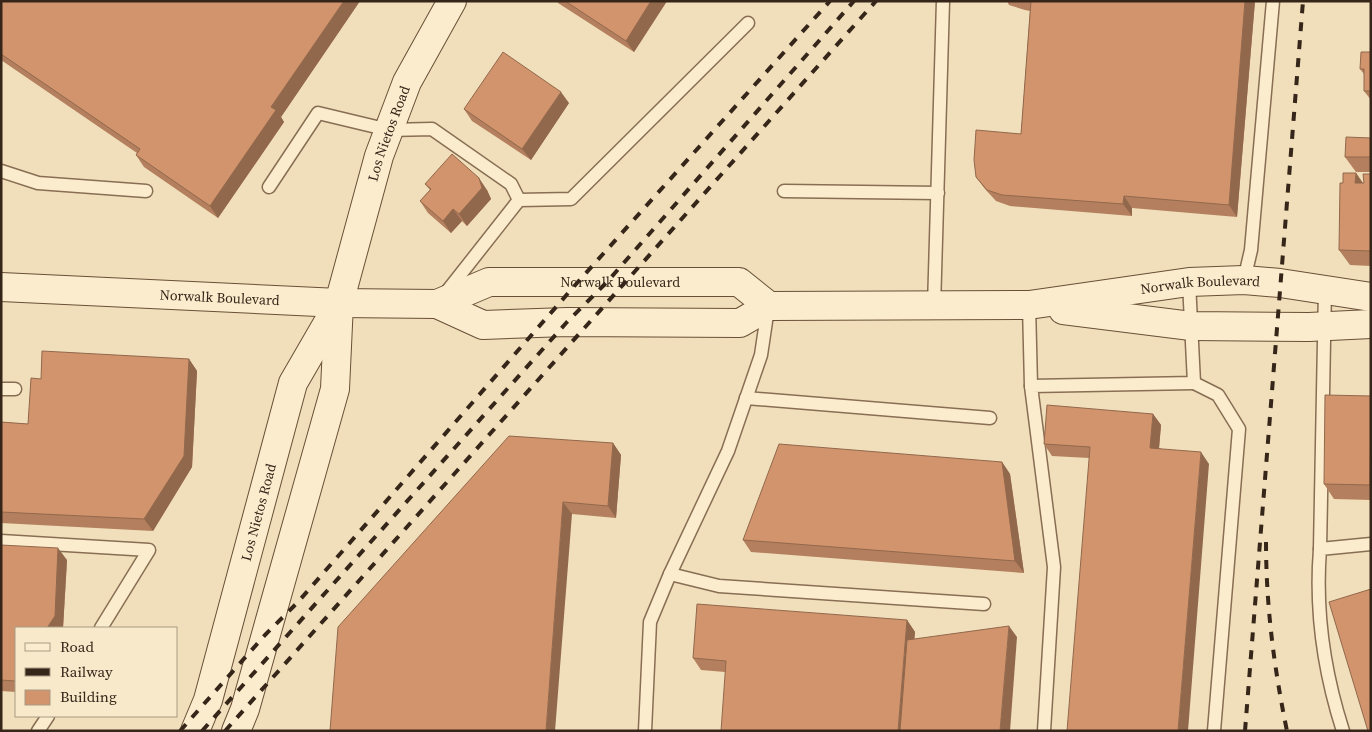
<svg xmlns="http://www.w3.org/2000/svg" width="1372" height="732" font-family="'Source Serif 4',serif">
<rect width="100%" height="100%" fill="#f0dfba"/>
<g fill="none" stroke-linecap="round" stroke-linejoin="round">
<defs>
<g id="lane">
<polyline points="1,171 38,183 146,191"/>
<polyline points="269,187 318,113 389,130 432,129 511,184 519,200"/>
<polyline points="784,191 938,193"/>
<polyline points="1244,280 1251,250 1273,1"/>
<polyline points="445,294 519,200 571,199 748,23"/>
<polyline points="1029,305 1031,386"/>
<polyline points="934,307 943,1"/>
<polyline points="1194,383 1218,395 1239,429 1214,731"/>
<polyline points="1,389 15,389"/>
<polyline points="746,398 990,418"/>
<polyline points="1,541 149,550 101,628"/>
<polyline points="1320,549 1325,289"/>
<polyline points="670,574 719,586 984,604"/>
<polyline points="38,731 48,716"/>
<polyline points="645,731 650,622 670,574 728,451 761,355 768,308"/>
<polyline points="1044,731 1054,567 1031,386 1194,383 1189,282"/>
<path d="M1343,731C1324,672 1315,611 1320,549L1371,544"/>
</g>
<g id="secondary">
<path id="s1" d="M1,287L339,303L437,304L489,282H739L769,306"/>
<path id="s2" d="M437,304L483,325L567,322L740,323L769,306L1029,305L1189,282L1244,280L1280,283L1371,297"/>
<polyline points="1063,310 1191,326 1309,327 1371,324"/>
<path id="s3" d="M195,731L208,700L293,383L337,307"/>
<path id="s4" d="M236,731L245,709L335,389L339,303L379,156L407,82L452,1"/>
</g>
</defs>
<!-- lane casing -->
<use href="#lane" stroke="#886e54" stroke-width="15"/>
<!-- secondary casing -->
<use href="#secondary" stroke="#694f37" stroke-width="30"/>
<!-- lane -->
<use href="#lane" stroke="#fbeccd" stroke-width="12"/>
<!-- secondary -->
<use href="#secondary" stroke="#fbeccd" stroke-width="28"/>
<!-- rail -->
<g stroke="#36261a" stroke-width="4" stroke-dasharray="9 9" stroke-linecap="butt">
<path d="M1266,542C1266,606 1274,668 1287,731"/>
<polyline points="180,731 265,635 298,602 577,283 830,1"/>
<polyline points="202,731 567,322 607,282 854,1"/>
<polyline points="225,731 876,1"/>
<polyline points="1245,731 1303,1"/>
</g>
</g>
<!-- wall -->
<g fill="#b47f5e">
<polygon points="1,1 360,1 281,117 284,122 218,218 144,167 136,155 137,153 1,60"/>
<polygon points="557,1 667,1 634,52 558,3"/>
<polygon points="1007,1 1255,1 1237,217 1132,208 1132,216 1010,206 996,201 985,189 976,177 1021,134 1030,11 1025,10 1009,5"/>
<polygon points="1371,52 1371,100 1364,91 1364,74 1360,69"/>
<polygon points="569,103 531,160 472,121 464,109"/>
<polygon points="1371,138 1371,172 1356,172 1345,157"/>
<polygon points="1356,173 1363,183 1364,183 1371,174 1371,266 1350,265 1339,250"/>
<polygon points="425,184 487,190 491,199 467,226 462,221 451,233 428,213 420,201 430,190"/>
<polygon points="189,359 197,371 192,467 153,531 1,523 1,422 28,424"/>
<polygon points="1371,396 1371,500 1334,499 1324,484"/>
<polygon points="1153,414 1161,425 1159,448 1209,464 1089,458 1052,456 1044,444"/>
<polygon points="613,443 621,455 616,518 572,514 330,731"/>
<polygon points="1002,462 1010,474 1024,573 751,552 743,540"/>
<polygon points="1,545 67,560 63,628 16,628 16,692 1,691"/>
<polygon points="907,620 915,632 914,639 1017,637 725,672 701,670 693,658"/>
</g>
<!-- shaded-wall -->
<g fill="#92684c">
<polygon points="344,1 360,1 281,117 284,122 218,218 210,206 271,107"/>
<polygon points="651,1 667,1 634,52 626,41"/>
<polygon points="1245,1 1255,1 1237,217 1229,205"/>
<polygon points="561,92 569,103 531,160 522,149"/>
<polygon points="1356,173 1366,188 1355,183"/>
<polygon points="479,178 487,190 491,199 467,226 459,214"/>
<polygon points="1124,196 1132,208 1132,216 1123,204"/>
<polygon points="453,209 462,221 451,233 443,221"/>
<polygon points="189,359 197,371 192,467 153,531 144,519"/>
<polygon points="1153,414 1161,425 1158,460 1150,448"/>
<polygon points="1370,429 1371,430 1371,487 1370,485"/>
<polygon points="613,443 621,455 616,518 608,506"/>
<polygon points="1201,452 1209,464 1188,731 1178,731"/>
<polygon points="1002,462 1010,474 1024,573 1015,561"/>
<polygon points="563,502 572,514 555,731 546,731"/>
<polygon points="58,548 67,560 63,628 47,628"/>
<polygon points="907,620 915,632 907,731 898,731"/>
<polygon points="1009,626 1017,637 1010,731 1000,731"/>
</g>
<!-- building -->
<g fill="#d1946d" stroke="#92684c">
<polygon points="1,1 344,1 271,107 276,110 210,206 136,155 140,149 1,54"/>
<polygon points="565,1 651,1 626,41"/>
<polygon points="1031,1 1245,1 1229,205 1124,196 1123,204 1002,195 987,190 976,177 974,160 976,130 1021,134"/>
<polygon points="503,52 561,92 522,149 464,109"/>
<polygon points="1361,52 1371,52 1371,91 1364,91 1364,69 1360,69"/>
<polygon points="1346,137 1371,138 1371,157 1345,157"/>
<polygon points="452,154 479,178 482,188 459,214 453,209 443,221 420,201 431,189 425,184"/>
<polygon points="1343,173 1356,173 1355,183 1364,183 1363,174 1371,174 1371,251 1339,250 1340,183 1343,183"/>
<polygon points="42,351 189,359 184,456 144,519 1,512 1,422 28,424 31,378 41,379"/>
<polygon points="1325,395 1371,396 1370,485 1324,484"/>
<polygon points="1047,405 1153,414 1150,448 1201,452 1178,731 1067,731 1090,447 1044,444"/>
<polygon points="509,436 613,443 608,506 563,502 546,731 330,731 338,627"/>
<polygon points="779,444 1002,462 1015,561 743,540"/>
<polygon points="1,545 58,548 55,616 47,628 16,628 16,678 15,681 1,680"/>
<polygon points="1371,589 1371,731 1368,731 1329,602"/>
<polygon points="697,604 907,620 898,731 721,731 726,661 693,658"/>
<polygon points="1009,626 1000,731 900,731 907,640"/>
</g>
<g text-anchor="middle" dominant-baseline="central" stroke-width="5" stroke-linejoin="round" paint-order="stroke">
<!-- street labels -->
<g font-size="14" fill="#36261a" stroke="#f7e9ca">
<text stroke="none"><textPath href="#s4" startOffset="619">Los Nietos Road</textPath></text>
<text stroke="none"><textPath href="#s1" startOffset="624">Norwalk Boulevard</textPath></text>
<text stroke="none"><textPath href="#s2" startOffset="774">Norwalk Boulevard</textPath></text>
<text stroke="none"><textPath href="#s1" startOffset="219">Norwalk Boulevard</textPath></text>
<text stroke="none"><textPath href="#s3" startOffset="228">Los Nietos Road</textPath></text>
</g>
</g>
<!-- border -->
<rect width="1372" height="732" fill="none" stroke="#36261a" stroke-width="5"/>
<!-- legend -->
<rect x="15" y="627" width="162" height="90" fill="#f7e9ca" stroke="#aa9b84"/>
<rect x="25" y="643" width="25" height="8" fill="#fbeccd" stroke="#aa9b84"/>
<text x="60" y="652" font-size="15" fill="#36261a">Road</text>
<rect x="25" y="668" width="25" height="8" fill="#36261a" stroke="#aa9b84"/>
<text x="60" y="677" font-size="15" fill="#36261a">Railway</text>
<rect x="25" y="690" width="25" height="15" fill="#d1946d" stroke="#aa9b84"/>
<text x="60" y="702" font-size="15" fill="#36261a">Building</text>
</svg>
